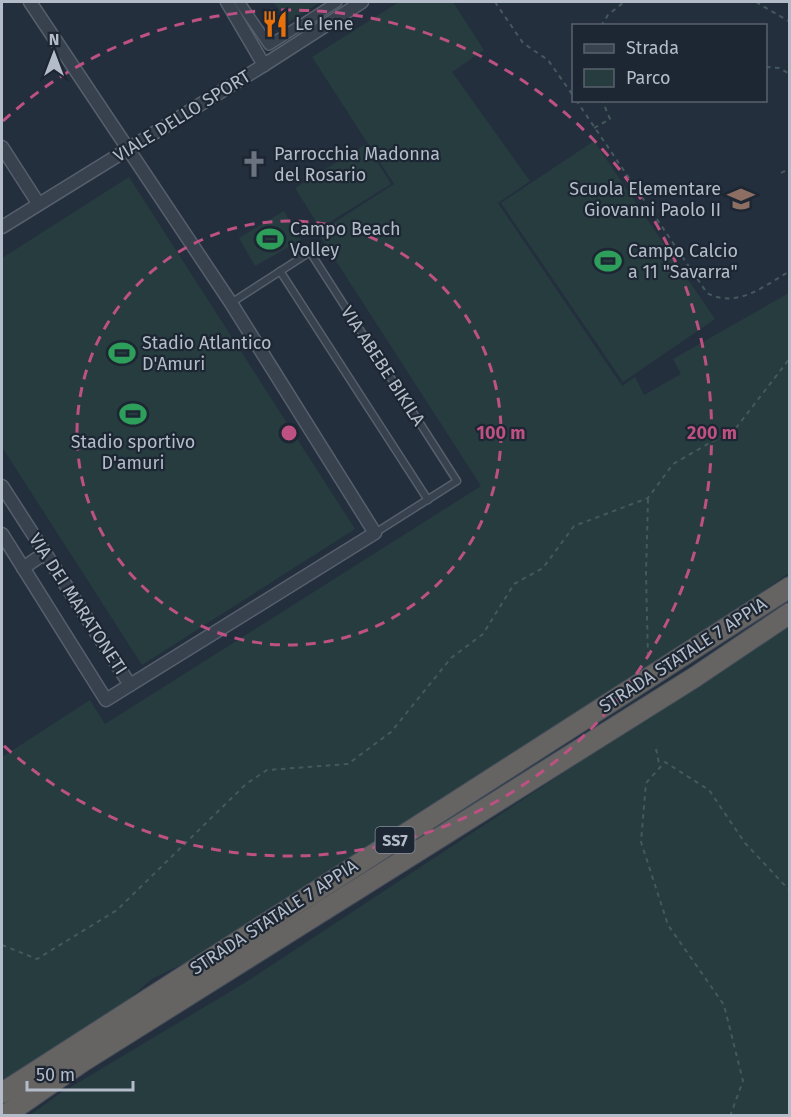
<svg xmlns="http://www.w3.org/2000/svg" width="791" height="1117" font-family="'Fira Sans',sans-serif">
<rect width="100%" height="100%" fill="#242f3e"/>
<!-- green -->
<g fill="#263c3f">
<polygon points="273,2 320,2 289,22"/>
<polygon points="399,2 453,2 484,50 452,72 530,181 498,203 622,386 635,377 644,395 646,394 681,374 673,359 789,293 789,573 727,617 225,943 152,979 120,1007 2,1084 2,757 90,700 105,724 481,486 318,233 394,184 312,57"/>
<polygon points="594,141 715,319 623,382 501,203"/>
<polygon points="366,144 391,184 320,228 295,188"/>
<polygon points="129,177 355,529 142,665 2,447 2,258"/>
<polygon points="284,211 301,240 255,266 239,238"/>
<polygon points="789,624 789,1115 29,1116 59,1094 243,984"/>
</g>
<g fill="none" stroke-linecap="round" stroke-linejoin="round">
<defs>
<g id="service">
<polyline points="280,271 428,500"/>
<polyline points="231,303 310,252 457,481 375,533"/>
</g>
<polyline id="pedestrian" points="241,2 240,3 269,45 337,2"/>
<g id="minor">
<polyline points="30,2 231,303 375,533 130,685"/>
<polyline points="227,2 264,65"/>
<polyline points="2,147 38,203"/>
<polyline points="2,227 264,65 362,2"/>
<polyline points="2,486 130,685 106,700 2,534"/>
<polyline points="23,568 45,553"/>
</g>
<g id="trunk">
<polyline points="2,1093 790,587"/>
<polyline points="4,1116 82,1062 695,677 790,613"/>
</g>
</defs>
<!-- service casing -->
<use href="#service" stroke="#565f6c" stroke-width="9"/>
<!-- pedestrian casing -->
<use href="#pedestrian" stroke="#565f6c" stroke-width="12"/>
<!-- minor casing -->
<use href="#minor" stroke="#565f6c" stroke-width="15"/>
<!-- trunk casing -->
<use href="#trunk" stroke="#434c59" stroke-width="22"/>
<!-- path -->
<g stroke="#44595c" stroke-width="2" stroke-dasharray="4.5 4.5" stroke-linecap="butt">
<polyline points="495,2 523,43 548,60 574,97"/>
<polyline points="756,2 790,22"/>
<polyline points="601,26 608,15 624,2"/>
<polyline points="766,67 779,68 790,74"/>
<path d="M576,100L707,293C737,309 764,286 790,271"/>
<polyline points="594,128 610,119 602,100"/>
<polyline points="781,173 790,168"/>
<polyline points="648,499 646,573 648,659"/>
<polyline points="656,749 660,768"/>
<polyline points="2,945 37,959 117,910 246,784 267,770 348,764 391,732 451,658 483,634 514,584 543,568 574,526 648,498 673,464 736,428 790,358"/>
<polyline points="730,1116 743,1081 724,1005 668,925 641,842 646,783 665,762 709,790 745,843 790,891"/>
</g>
<!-- service -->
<use href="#service" stroke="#38414e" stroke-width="6"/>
<!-- pedestrian -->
<use href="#pedestrian" stroke="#38414e" stroke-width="9"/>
<!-- minor -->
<use href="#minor" stroke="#38414e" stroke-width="12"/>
<!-- trunk -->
<use href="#trunk" stroke="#656462" stroke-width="20"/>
</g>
<!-- distance rings -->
<g fill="none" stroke="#bd5182" stroke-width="3" stroke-dasharray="10 8">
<circle cx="289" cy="433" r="212"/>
<path d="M3 121A423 423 0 1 1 3 745"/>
</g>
<!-- icons -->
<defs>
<symbol id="restaurant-bare" viewBox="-9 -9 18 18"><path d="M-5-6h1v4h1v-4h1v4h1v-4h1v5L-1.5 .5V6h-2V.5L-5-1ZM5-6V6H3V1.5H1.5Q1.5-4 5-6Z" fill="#e8710a" stroke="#1d2633" stroke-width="2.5" paint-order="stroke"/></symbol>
<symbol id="church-bare" viewBox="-9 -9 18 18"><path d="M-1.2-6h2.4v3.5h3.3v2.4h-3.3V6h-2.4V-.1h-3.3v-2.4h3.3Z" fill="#6b7280" stroke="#1d2633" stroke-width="2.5" paint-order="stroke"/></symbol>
<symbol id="school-bare" viewBox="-9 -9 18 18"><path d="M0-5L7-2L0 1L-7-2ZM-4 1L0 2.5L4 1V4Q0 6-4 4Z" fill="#8d6e63" stroke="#1d2633" stroke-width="2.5" paint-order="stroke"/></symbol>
<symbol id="stadium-bare" viewBox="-9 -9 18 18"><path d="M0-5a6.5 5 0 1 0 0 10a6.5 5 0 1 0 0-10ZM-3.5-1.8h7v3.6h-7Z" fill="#2e9e5b" stroke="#1d2633" stroke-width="2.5" paint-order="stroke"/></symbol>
</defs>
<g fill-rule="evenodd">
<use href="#restaurant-bare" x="256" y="5" width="38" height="38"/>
<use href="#church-bare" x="235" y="145" width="38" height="38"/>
<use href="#school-bare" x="722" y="180" width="38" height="38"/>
<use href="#stadium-bare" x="251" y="220" width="38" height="38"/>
<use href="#stadium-bare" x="589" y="242" width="38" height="38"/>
<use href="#stadium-bare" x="103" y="334" width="38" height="38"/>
<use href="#stadium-bare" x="114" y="395" width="38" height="38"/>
</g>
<g text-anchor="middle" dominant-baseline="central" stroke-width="4.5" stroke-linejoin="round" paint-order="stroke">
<!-- shield labels -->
<rect fill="#1d2633" stroke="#878f9c" stroke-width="1.5" x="375.5" y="827" width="39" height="26" rx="4.5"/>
<g font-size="16" font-weight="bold" fill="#b4bcc9">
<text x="395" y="840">SS7</text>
</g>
<!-- poi labels -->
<g font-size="18" fill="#b4bcc9" stroke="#1d2633" text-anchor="start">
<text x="295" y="24">Le Iene</text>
<text x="274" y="154">Parrocchia Madonna<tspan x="274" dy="21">del Rosario</tspan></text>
<text x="721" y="189" text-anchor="end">Scuola Elementare<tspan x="721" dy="21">Giovanni Paolo II</tspan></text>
<text x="290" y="229">Campo Beach<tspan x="290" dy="21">Volley</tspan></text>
<text x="628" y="251">Campo Calcio<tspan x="628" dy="21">a 11 "Savarra"</tspan></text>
<text x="142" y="343">Stadio Atlantico<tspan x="142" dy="21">D'Amuri</tspan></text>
<text x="133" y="442" text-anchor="middle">Stadio sportivo<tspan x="133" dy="21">D'amuri</tspan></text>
</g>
<!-- street labels -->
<g font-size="18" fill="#b4bcc9" stroke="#1d2633">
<text transform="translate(182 116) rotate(-32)">VIALE DELLO SPORT</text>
<text transform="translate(383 366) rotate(57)">VIA ABEBE BIKILA</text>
<text transform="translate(78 604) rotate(57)">VIA DEI MARATONETI</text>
<text transform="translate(683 655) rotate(-33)">STRADA STATALE 7 APPIA</text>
<text transform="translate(274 917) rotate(-33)">STRADA STATALE 7 APPIA</text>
</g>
</g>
<circle cx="289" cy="433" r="9" fill="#bd5182" stroke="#1d2633" stroke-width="3"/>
<g font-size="18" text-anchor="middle" font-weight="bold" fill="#bd5182" stroke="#1d2633" stroke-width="4.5" stroke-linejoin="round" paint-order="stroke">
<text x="501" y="439">100 m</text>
<text x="712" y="439">200 m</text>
</g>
<!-- border -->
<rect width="791" height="1117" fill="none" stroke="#b4bcc9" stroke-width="6"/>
<!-- legend -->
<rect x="572" y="24" width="195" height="78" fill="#1d2633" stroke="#59626f" stroke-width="1.5"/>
<rect x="584" y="44" width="30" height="9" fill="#38414e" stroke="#59626f" stroke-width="1.5"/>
<text x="626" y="54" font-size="18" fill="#b4bcc9">Strada</text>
<rect x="584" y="69" width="30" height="18" fill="#263c3f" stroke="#59626f" stroke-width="1.5"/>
<text x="626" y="84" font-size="18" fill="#b4bcc9">Parco</text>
<!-- north arrow -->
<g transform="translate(54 54)" stroke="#1d2633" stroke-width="4.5" paint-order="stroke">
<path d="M0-4.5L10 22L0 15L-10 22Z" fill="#b4bcc9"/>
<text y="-9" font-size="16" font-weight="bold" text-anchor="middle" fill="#b4bcc9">N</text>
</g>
<!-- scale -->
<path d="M27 1081v9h106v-9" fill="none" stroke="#b4bcc9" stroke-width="3"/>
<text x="36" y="1081" font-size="18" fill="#b4bcc9" stroke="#1d2633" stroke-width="4.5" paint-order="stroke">50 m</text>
</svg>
